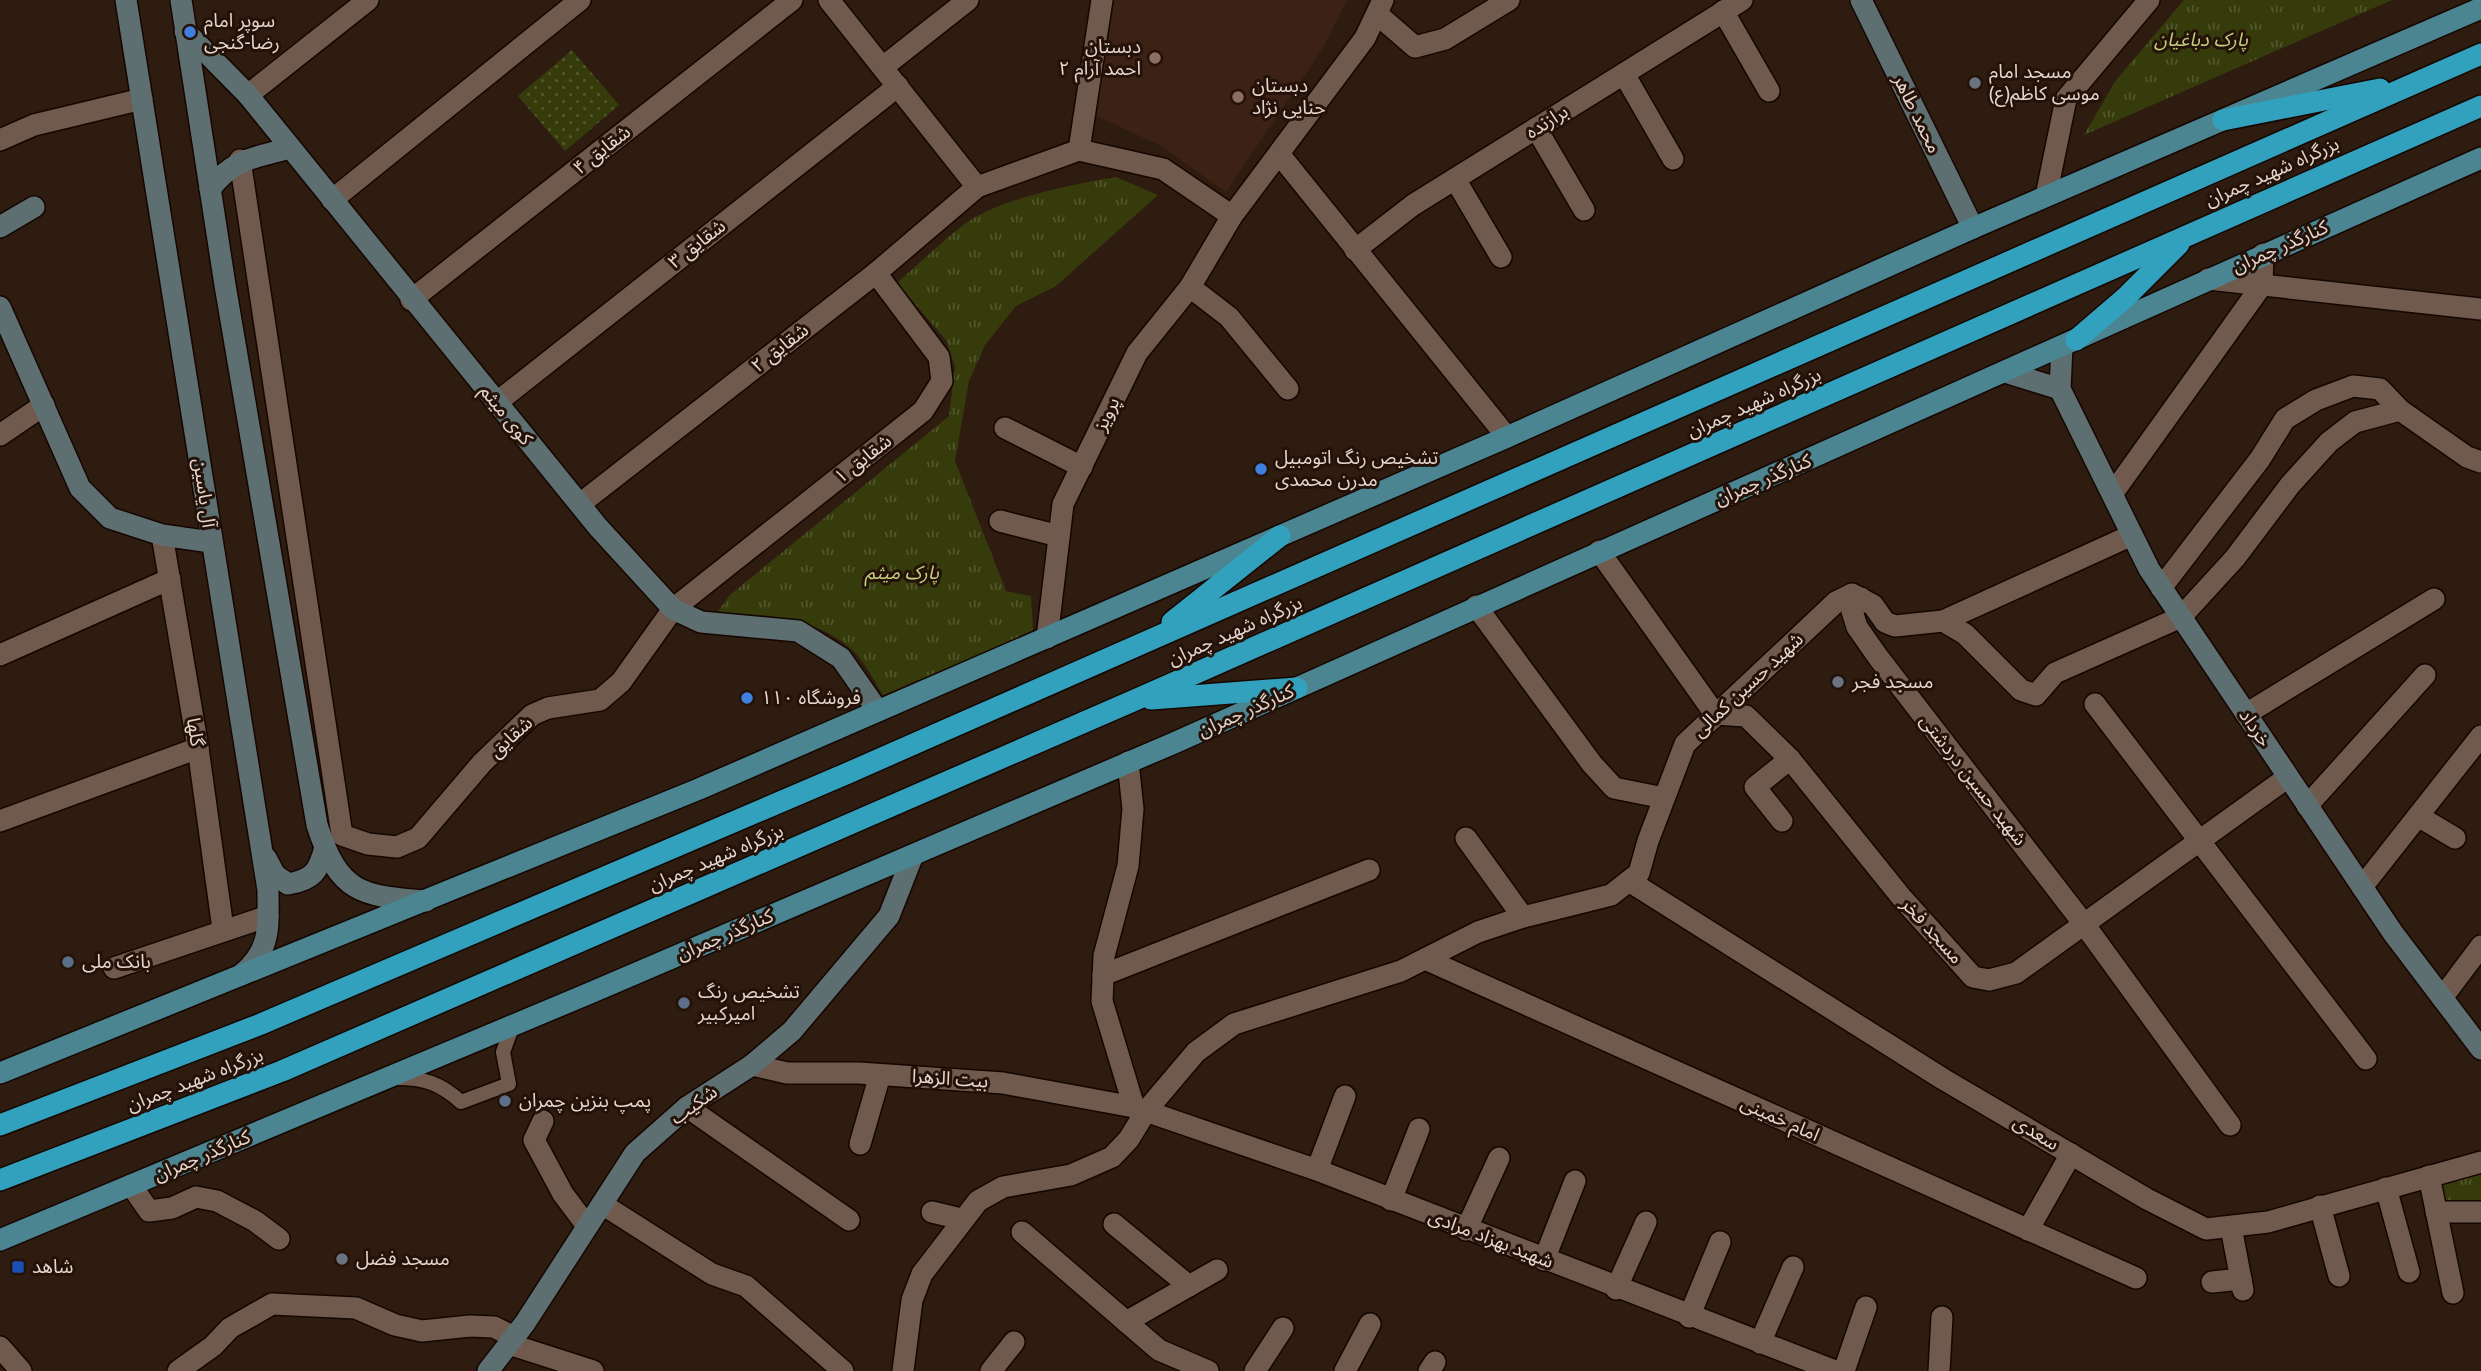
<svg xmlns="http://www.w3.org/2000/svg" width="2481" height="1371" font-family="Georgia,'Noto Sans Arabic',serif">
<defs>
<pattern id="grass-dots" width="8" height="8" patternUnits="userSpaceOnUse" patternTransform="scale(1.75)"><rect width="8" height="8" fill="#363b0b"/><path d="M2 2h.1M6 6h.1" fill="none" stroke="#53572e" stroke-width="1.8" stroke-linecap="round"/></pattern>
<pattern id="park-tufts" width="24" height="20" patternUnits="userSpaceOnUse" patternTransform="scale(1.75)"><rect width="24" height="20" fill="#363b0b"/><path d="M3 7l-1-3M5 7V3M7 7l1-3M15 17l-1-3M17 17v-4M19 17l1-3" fill="none" stroke="#53572e"/></pattern>
</defs>
<rect width="100%" height="100%" fill="#2e1c11"/>
<!-- built -->
<polygon fill="#3b2214" points="1111,0 1347,0 1323,48 1226,192 1161,146 1097,116"/>
<!-- grass -->
<polygon fill="url(#grass-dots)" points="572,50 619,105 565,151 518,96"/>
<!-- park -->
<g fill="url(#park-tufts)">
<polygon points="2184,0 2392,0 2084,135 2116,80"/>
<path d="M1116,177L1158,195L1056,286L1016,306L985,345L969,381L955,461L1006,591L1031,596L1033,631L883,695C874,681 865,661 852,650C817,617 762,613 716,614L730,595L949,416L955,367L946,340L897,283C919,264 940,243 962,226C999,198 1071,185 1116,177Z"/>
<polygon points="2481,1171 2481,1206 2445,1206 2440,1181"/>
</g>
<g fill="none" stroke-linecap="round" stroke-linejoin="round">
<defs>
<path id="lane" d="M397,1078C424,1078 440,1083 461,1102L509,1084L503,1052L513,1025"/>
<g id="street">
<polyline points="829,0 977,187"/>
<polyline points="1723,11 1769,91"/>
<polyline points="1377,14 1415,47 1445,39 1509,0"/>
<polyline points="883,67 968,0"/>
<polyline points="1624,74 1673,159"/>
<polyline points="248,95 368,0"/>
<polyline points="1536,128 1584,210"/>
<polyline points="0,140 34,125 142,99"/>
<polyline points="1079,150 1102,0"/>
<polyline points="1280,155 1507,437"/>
<polyline points="240,160 342,835 368,844 397,847 418,838 482,763 532,715 548,708 600,700 621,682 673,609 923,411 942,381 939,357 876,273"/>
<polyline points="1455,179 1501,257"/>
<polyline points="2046,196 2066,99 2149,0"/>
<polyline points="332,200 580,0"/>
<polyline points="1355,250 1413,205 1742,0"/>
<polyline points="2208,279 2481,309"/>
<polyline points="1190,287 1229,317 1288,389"/>
<polyline points="411,300 792,0"/>
<polyline points="496,403 898,86"/>
<polyline points="1005,428 1082,467"/>
<polyline points="0,435 44,405"/>
<polyline points="2113,493 2262,285 2263,254"/>
<polyline points="580,504 876,273 977,187 1079,150 1163,169 1232,216"/>
<polyline points="1000,521 1059,536"/>
<polyline points="162,535 198,748 223,929"/>
<polyline points="1599,551 1715,714 1746,716 1790,759 1902,898 1973,977 1989,980 2016,973 2288,777"/>
<polyline points="2161,588 2260,459 2285,419 2316,400 2353,386 2380,389 2400,410 2467,457 2481,462"/>
<polyline points="1861,598 1852,611 1857,627 1878,657 2084,924 2230,1125"/>
<polyline points="1476,606 1592,764 1614,788 1664,798"/>
<polyline points="1943,621 2132,535"/>
<polyline points="1047,638 1063,504 1137,353 1190,287 1232,216 1365,38 1383,0"/>
<polyline points="0,655 170,579"/>
<polyline points="2095,704 2366,1059"/>
<polyline points="2246,714 2434,599"/>
<polyline points="1128,762 1133,809 1128,866 1104,956 1102,1001 1134,1107"/>
<polyline points="2307,806 2425,675"/>
<polyline points="2418,816 2455,838"/>
<polyline points="0,821 198,748"/>
<polyline points="1782,821 1755,787 1790,759"/>
<polyline points="1466,838 1523,917"/>
<polyline points="1629,881 1943,1079 2147,1199 2206,1229 2268,1222 2481,1162"/>
<polyline points="2362,887 2481,736"/>
<polyline points="1425,959 2136,1278"/>
<polyline points="114,968 268,916"/>
<polyline points="1103,975 1369,870"/>
<polyline points="2442,998 2481,946"/>
<polyline points="752,1065 787,1073 859,1073 1003,1083 1134,1107 1317,1170 1835,1371"/>
<polyline points="687,1107 849,1220"/>
<polyline points="543,1121 534,1140 563,1194 587,1226"/>
<polyline points="860,1144 880,1075"/>
<polyline points="1317,1170 1345,1096"/>
<polyline points="2429,1176 2453,1293"/>
<polyline points="131,1185 149,1211 172,1208 196,1197 217,1201 255,1221 279,1239"/>
<polyline points="2386,1188 2409,1272"/>
<polyline points="1391,1200 1419,1129"/>
<polyline points="602,1204 712,1274 746,1286 843,1371"/>
<polyline points="2320,1206 2339,1276"/>
<polyline points="932,1212 961,1219"/>
<polyline points="2436,1212 2481,1212"/>
<polyline points="1114,1224 1189,1286"/>
<polyline points="2231,1227 2243,1290"/>
<polyline points="1466,1230 1499,1158"/>
<polyline points="2028,1230 2071,1154"/>
<polyline points="1022,1232 1159,1350 1208,1371"/>
<polyline points="1544,1260 1575,1181"/>
<polyline points="2212,1282 2241,1279"/>
<polyline points="1616,1289 1646,1222"/>
<polyline points="1689,1317 1720,1242"/>
<polyline points="1126,1322 1217,1270"/>
<polyline points="1760,1343 1793,1267"/>
<polyline points="509,1344 593,1371"/>
<polyline points="0,1347 21,1371"/>
<polyline points="178,1371 213,1346 230,1328 272,1304 356,1308 395,1325 422,1331 470,1326 494,1327 514,1337"/>
<polyline points="903,1371 912,1300 922,1274 978,1201 1003,1187 1071,1175 1112,1157 1129,1139 1146,1111 1196,1052 1234,1024 1401,971 1478,932 1523,917 1611,895 1639,873 1648,841 1685,744 1836,602 1852,594 1873,605 1885,622 1895,626 1943,621 1965,634 2021,690 2036,695 2055,673 2181,617 2235,558 2290,485 2329,442 2355,422 2400,410"/>
<polyline points="991,1371 1014,1342"/>
<polyline points="1255,1371 1283,1328"/>
<polyline points="1345,1371 1370,1324"/>
<polyline points="1429,1371 1435,1362"/>
<polyline points="1844,1371 1866,1307"/>
<polyline points="1939,1371 1942,1317"/>
</g>
<g id="secondary">
<path d="M126,0L268,890C268,926 272,950 241,975"/>
<path d="M181,0L225,285L317,825C339,893 360,896 426,901"/>
<polyline points="1861,0 1973,228"/>
<polyline points="185,31 248,95 598,527 673,609 701,622 798,631 841,658 878,711"/>
<path d="M210,189C234,158 254,158 290,148"/>
<polyline points="0,227 34,207"/>
<polyline points="0,307 80,488 110,518 162,535 211,542"/>
<polyline points="2062,346 2060,389 2149,569 2393,933 2481,1049"/>
<polyline points="2005,372 2060,389"/>
<path d="M266,858L275,875L288,884C313,880 319,871 325,847"/>
<polyline points="488,1371 525,1323 635,1153 687,1107 752,1065 792,1031 889,916 913,855"/>
</g>
<g id="primary">
<polyline points="0,1073 699,789 1507,437 1973,228 2481,8"/>
<polyline points="0,1240 590,993 1174,743 2481,158"/>
</g>
<g id="highway">
<polyline points="2223,120 2380,89"/>
<polyline points="2076,340 2126,297 2179,244"/>
<polyline points="1172,622 1280,536"/>
<polyline points="1151,699 1297,688"/>
<polyline points="0,1125 261,1024 848,773 2481,54"/>
<polyline points="0,1180 282,1071 1135,700 2481,106"/>
</g>
</defs>
<!-- lane casing -->
<use href="#lane" stroke="#160601" stroke-width="17"/>
<!-- street casing -->
<use href="#street" stroke="#160601" stroke-width="24"/>
<!-- secondary casing -->
<use href="#secondary" stroke="#160601" stroke-width="24"/>
<!-- primary casing -->
<use href="#primary" stroke="#160601" stroke-width="24"/>
<!-- highway casing -->
<use href="#highway" stroke="#160601" stroke-width="24"/>
<!-- lane -->
<use href="#lane" stroke="#705a4e" stroke-width="14"/>
<!-- street -->
<use href="#street" stroke="#705a4e" stroke-width="21"/>
<!-- secondary -->
<use href="#secondary" stroke="#5d6f70" stroke-width="21"/>
<!-- primary -->
<use href="#primary" stroke="#4b8591" stroke-width="21"/>
<!-- highway -->
<use href="#highway" stroke="#32a1be" stroke-width="21"/>
</g>
<!-- markers -->
<g fill="#3f7fe0" stroke="#241208" stroke-width="2.5">
<circle cx="190" cy="32" r="7"/>
<circle cx="1261" cy="469" r="7"/>
<circle cx="747" cy="698" r="7"/>
</g>
<g fill="#8d6e63" stroke="#241208" stroke-width="2.5">
<circle cx="1155" cy="58" r="7"/>
<circle cx="1238" cy="97" r="7"/>
</g>
<g fill="#6b7280" stroke="#241208" stroke-width="2.5">
<circle cx="1975" cy="83" r="7"/>
<circle cx="1838" cy="682" r="7"/>
<circle cx="342" cy="1259" r="7"/>
</g>
<g fill="#5c6f8a" stroke="#241208" stroke-width="2.5">
<circle cx="68" cy="962" r="7"/>
<circle cx="684" cy="1003" r="7"/>
<circle cx="505" cy="1101" r="7"/>
</g>
<rect fill="#1a4fb4" stroke="#241208" stroke-width="2.5" x="11" y="1260" width="14" height="14" rx="3.5"/>
<g text-anchor="middle" dominant-baseline="central" stroke-width="6" stroke-linejoin="round" paint-order="stroke">
<!-- poi labels -->
<g font-size="19" fill="#e4d6cf" stroke="#241208" text-anchor="start">
<text x="204" y="21">سوپر امام<tspan x="204" dy="22">رضا-گنجی</tspan></text>
<text x="1141" y="47" text-anchor="end">دبستان<tspan x="1141" dy="22">احمد آرام ۲</tspan></text>
<text x="1989" y="72">مسجد امام<tspan x="1989" dy="22">موسی کاظم(ع)</tspan></text>
<text x="1252" y="86">دبستان<tspan x="1252" dy="22">حنایی نژاد</tspan></text>
<text x="1275" y="458">تشخیص رنگ اتومبیل<tspan x="1275" dy="22">مدرن محمدی</tspan></text>
<text x="1852" y="682">مسجد فجر</text>
<text x="761" y="698">فروشگاه ۱۱۰</text>
<text x="82" y="962">بانک ملی</text>
<text x="698" y="992">تشخیص رنگ<tspan x="698" dy="22">امیرکبیر</tspan></text>
<text x="519" y="1101">پمپ بنزین چمران</text>
<text x="356" y="1259">مسجد فضل</text>
<text x="32" y="1267">شاهد</text>
</g>
<!-- park labels -->
<g font-size="19" font-style="italic" fill="#c4cf7d" stroke="#241208">
<text x="2201" y="40">پارک دباغیان</text>
<text x="902" y="573">پارک میثم</text>
</g>
<!-- street labels -->
<g font-size="19" fill="#e4d6cf" stroke="#241208">
<text transform="translate(1917 114) rotate(64)">محمد طاهر</text>
<text transform="translate(1547 122) rotate(-32)">برازنده</text>
<text transform="translate(602 150) rotate(-38)">شقایق ۴</text>
<text transform="translate(2272 172) rotate(-24)">بزرگراه شهید چمران</text>
<text transform="translate(697 244) rotate(-38)">شقایق ۳</text>
<text transform="translate(2280 247) rotate(-24)">کنارگذر چمران</text>
<text transform="translate(780 348) rotate(-38)">شقایق ۲</text>
<text transform="translate(1754 403) rotate(-24)">بزرگراه شهید چمران</text>
<text transform="translate(1107 414) rotate(-64)">پرویز</text>
<text transform="translate(506 415) rotate(51)">کوی میثم</text>
<text transform="translate(863 459) rotate(-38)">شقایق ۱</text>
<text transform="translate(1763 480) rotate(-23)">کنارگذر چمران</text>
<text transform="translate(204 493) rotate(82)">آل یاسین</text>
<text transform="translate(1235 631) rotate(-24)">بزرگراه شهید چمران</text>
<text transform="translate(1748 685) rotate(-43)">شهید حسین کمالی</text>
<text transform="translate(1246 711) rotate(-24)">کنارگذر چمران</text>
<text transform="translate(2255 728) rotate(56)">خرداد</text>
<text transform="translate(195 732) rotate(81)">گلها</text>
<text transform="translate(511 737) rotate(-42)">شقایق</text>
<text transform="translate(1973 780) rotate(52)">شهید حسین دردشتی</text>
<text transform="translate(716 858) rotate(-23)">بزرگراه شهید چمران</text>
<text transform="translate(1932 931) rotate(48)">مسجد فخر</text>
<text transform="translate(725 935) rotate(-23)">کنارگذر چمران</text>
<text transform="translate(950 1079) rotate(4)">بیت الزهرا</text>
<text transform="translate(195 1080) rotate(-21)">بزرگراه شهید چمران</text>
<text transform="translate(694 1105) rotate(-36)">شکیب</text>
<text transform="translate(1780 1119) rotate(24)">امام خمینی</text>
<text transform="translate(2036 1133) rotate(31)">سعدی</text>
<text transform="translate(202 1156) rotate(-23)">کنارگذر چمران</text>
<text transform="translate(1491 1239) rotate(21)">شهید بهزاد مرادی</text>
</g>
</g>
</svg>
